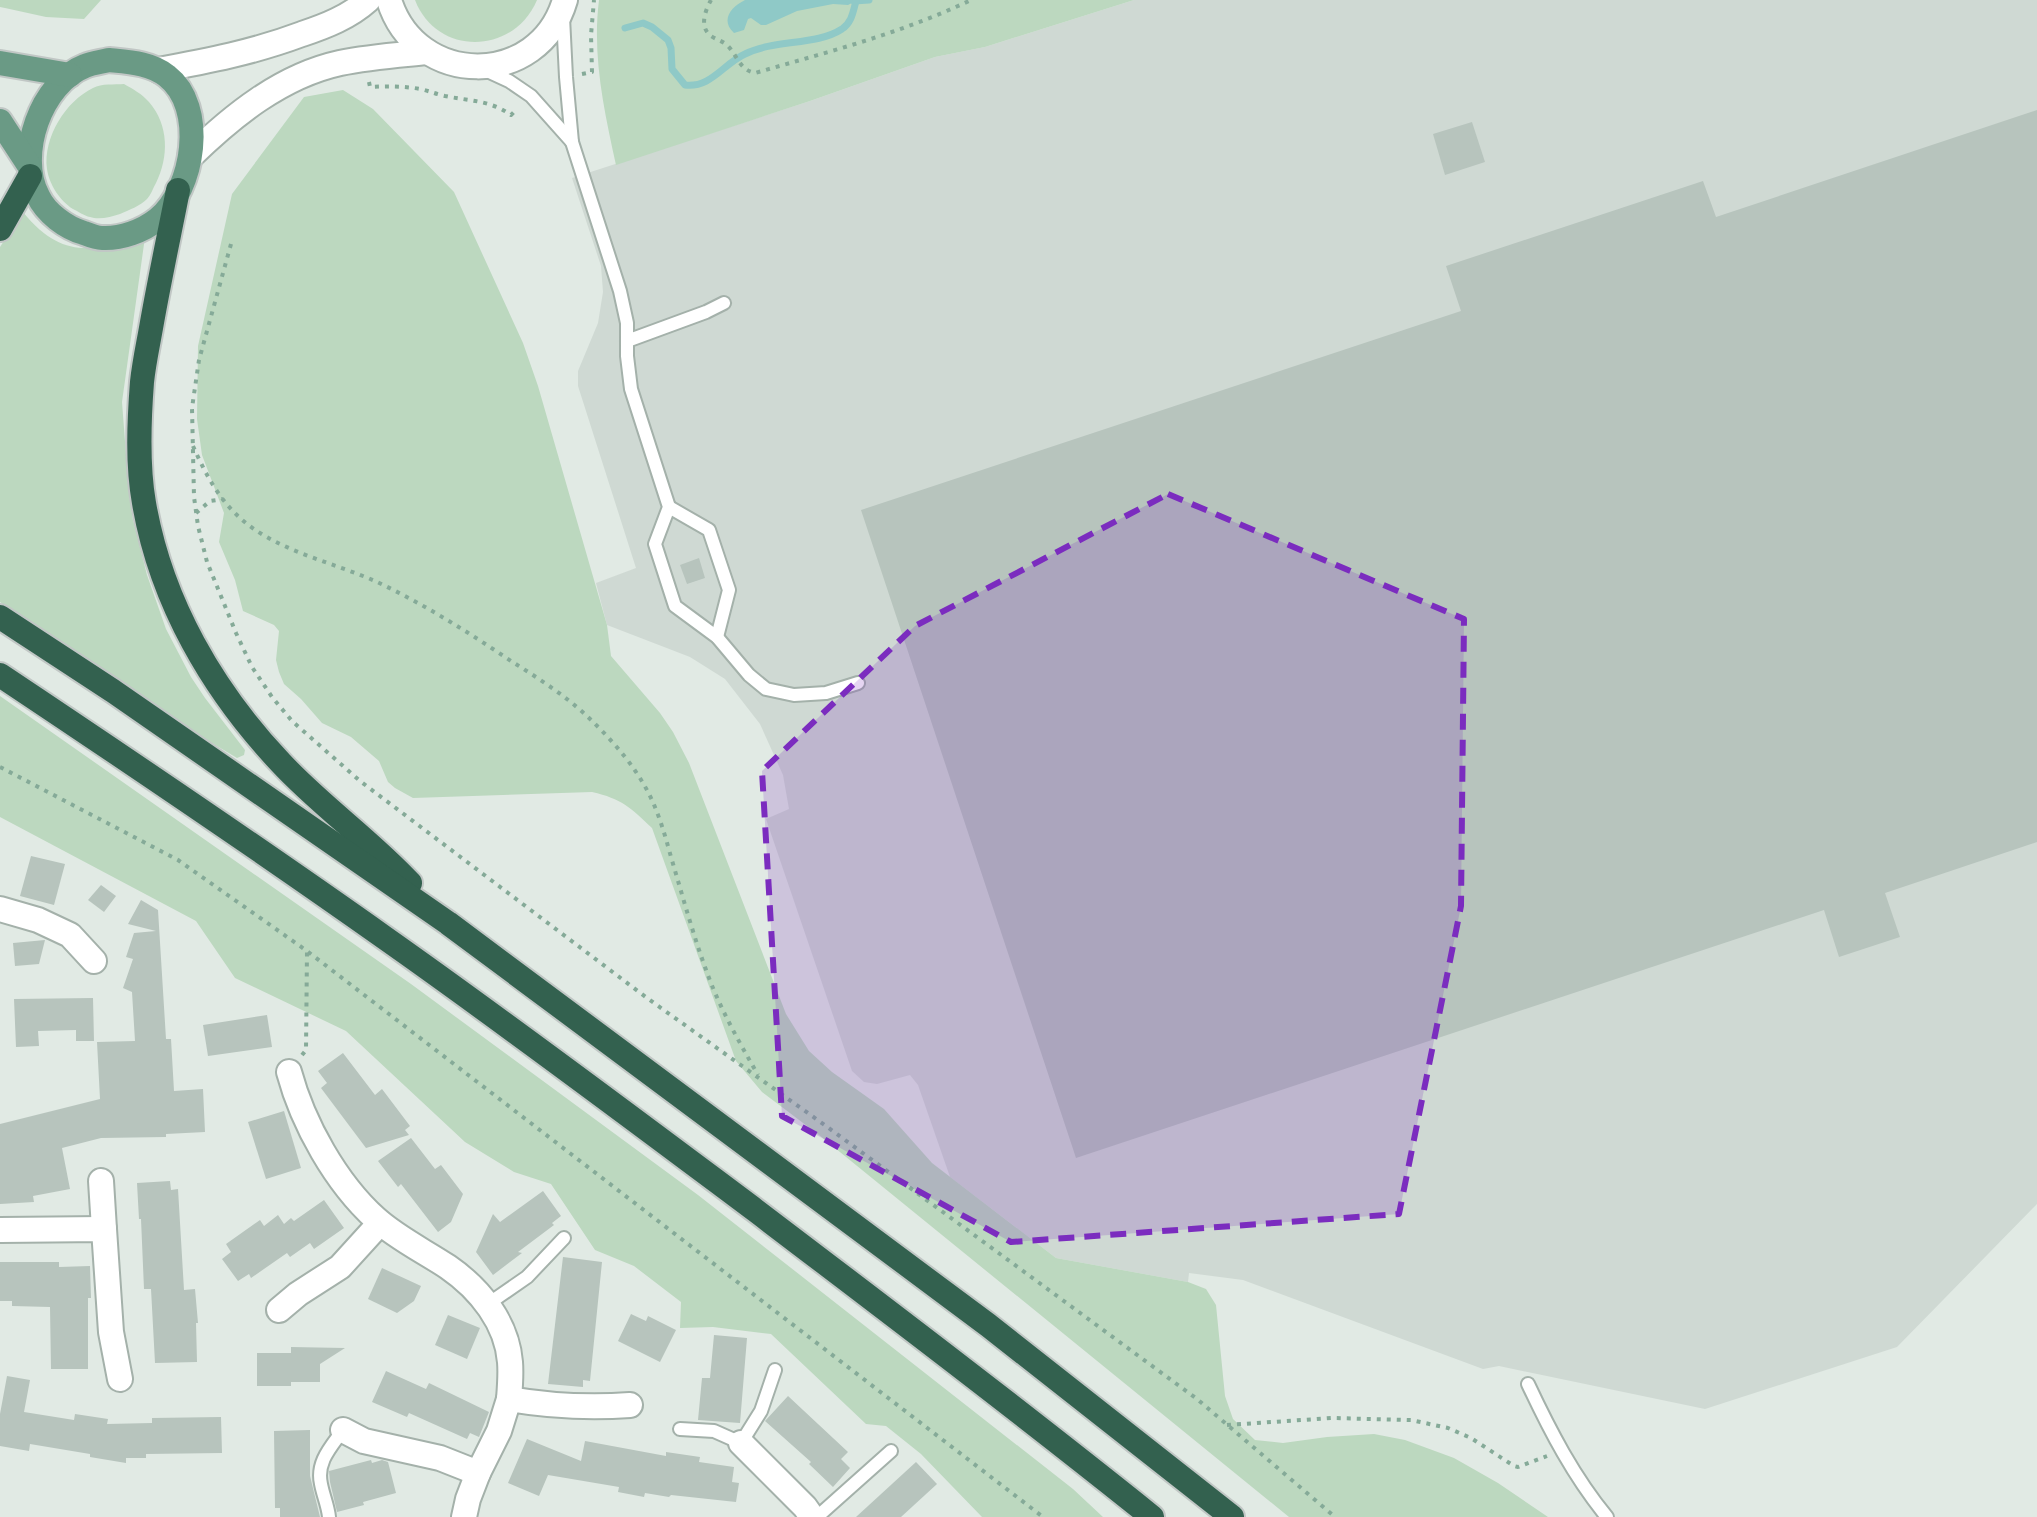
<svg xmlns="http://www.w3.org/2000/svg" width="2037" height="1517" font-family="'Source Sans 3',sans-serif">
<rect width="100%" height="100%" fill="#e1eae4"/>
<!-- built -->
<polygon fill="#cfd9d3" points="1134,0 2037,0 2037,1204 1897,1347 1705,1409 1499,1366 1483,1369 1243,1280 1189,1273 1188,1282 1056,1258 950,1177 918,1085 910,1075 877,1084 864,1082 852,1071 766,819 789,809 783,775 760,724 725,679 690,657 607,625 596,583 636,568 578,386 578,371 598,323 603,292 601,266 572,178 810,101 935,57 985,47"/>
<!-- green -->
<g fill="#bcd8bf">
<polygon points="0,0 101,0 84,19 46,17 5,8 0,7"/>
<path d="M415,0H537C514,55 437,57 415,0Z"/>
<path d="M599,0H1134L985,47L935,57L810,101L616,165C604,110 592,56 599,0Z"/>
<path d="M124,84C133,89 142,94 149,102C169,125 169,157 156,183C153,188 151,195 147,199C140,206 129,210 120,214C111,217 99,220 90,217C84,216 78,211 73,209C60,201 49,184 47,169C43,137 66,101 93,88C102,83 114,85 124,84Z"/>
<path d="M343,90L373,109L454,192L523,343L538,386L607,625L611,656L660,713L673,732L689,763L786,1014L809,1051L832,1072L884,1109L932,1163L1056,1258L1188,1282L1206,1289L1216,1305L1225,1396L1233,1419L1255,1440L1283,1443L1327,1437L1374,1434L1405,1440L1454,1458L1498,1483L1548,1517H1289L819,1135L762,1092L736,1061L652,828C630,807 622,799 592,792L413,798L395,788L388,782L379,761L351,737L322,723L301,699L284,684L279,672L276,660L279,631L274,625L243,611L235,580L219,542L224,513L202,455L197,419L198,346L232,194L304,97Z"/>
<path d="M23,212C62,260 93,251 145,237L122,402L129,494L133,520L147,575L166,629L191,677L205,698L245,750L244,755L237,758L202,737L0,602V247Z"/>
<polygon points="0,696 411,984 698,1195 1073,1489 1103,1517 982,1517 921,1454 886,1426 866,1424 771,1334 713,1327 680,1328 681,1302 634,1266 595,1250 551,1184 514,1172 465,1142 346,1031 235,978 196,921 0,817"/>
</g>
<!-- water -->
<path fill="#8fc9c7" d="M745,0H852V3L848,5L833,4L797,11L766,25H761L751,18L748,19L744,30L734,33C720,20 731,7 745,0Z"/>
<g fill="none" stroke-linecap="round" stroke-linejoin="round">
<!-- stream -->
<g stroke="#8fc9c7" stroke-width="7">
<polyline points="854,1 869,0"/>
<path d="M625,28L643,23L652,27L668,40L671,48L672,69L685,85C711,88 723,64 745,54C775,39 816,46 842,29C852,22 853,12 856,1"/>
</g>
</g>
<!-- building -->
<g fill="#b7c4bd">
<polygon points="2037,110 2037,842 1885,893 1900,937 1839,957 1824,910 1076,1158 861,510 1461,311 1446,266 1703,181 1716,217"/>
<polygon points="1472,122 1485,162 1445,175 1433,134"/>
<polygon points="699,558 705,578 687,584 680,565"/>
<polygon points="31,856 65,864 54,905 20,896"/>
<polygon points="101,885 116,896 104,912 88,900"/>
<polygon points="141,900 158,910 166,1039 171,1039 174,1091 203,1089 205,1132 166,1134 166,1137 101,1138 62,1148 70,1189 33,1196 34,1202 0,1204 0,1124 100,1099 97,1042 135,1041 132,992 123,988 133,959 126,957 134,933 156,931 128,924"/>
<polygon points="45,940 39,964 15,966 13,943"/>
<polygon points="93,998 94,1041 76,1041 76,1030 38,1031 39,1046 16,1047 14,999"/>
<polygon points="267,1015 272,1047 208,1056 203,1025"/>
<polygon points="343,1053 375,1095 382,1089 410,1126 405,1130 409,1135 366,1148 321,1088 327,1083 318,1071"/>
<polygon points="284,1111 301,1168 266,1179 248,1122"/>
<polygon points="411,1138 435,1169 441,1165 463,1194 451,1222 438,1232 401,1184 398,1187 378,1161"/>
<polygon points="170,1181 171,1190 178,1189 184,1290 195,1289 198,1323 196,1323 197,1362 155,1363 151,1289 144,1289 141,1219 139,1219 137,1183"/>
<polygon points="543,1191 561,1216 552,1223 554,1225 518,1252 522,1253 493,1275 476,1252 493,1214 500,1222"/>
<polygon points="324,1200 344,1228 314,1249 310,1243 290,1257 287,1253 251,1278 249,1274 238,1281 222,1259 231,1252 226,1244 260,1220 264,1226 278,1215 284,1224 291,1218 294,1221"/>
<polygon points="563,1257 602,1262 590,1381 583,1380 583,1387 548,1384"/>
<polygon points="0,1262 59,1262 59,1267 90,1266 91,1298 88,1298 88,1369 51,1369 50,1307 12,1306 12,1301 0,1301"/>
<polygon points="382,1268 421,1286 414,1301 397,1313 368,1299"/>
<polygon points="631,1314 646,1321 648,1316 676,1330 660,1362 618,1341"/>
<polygon points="448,1315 480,1328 467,1359 435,1345"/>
<polygon points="714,1335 747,1338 740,1423 698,1420 702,1378 710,1378"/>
<polygon points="291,1347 345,1348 320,1364 320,1382 291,1382 291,1386 257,1386 257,1353 291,1353"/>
<polygon points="386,1371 426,1389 429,1383 489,1412 479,1437 470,1433 467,1439 409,1413 407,1417 372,1402"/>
<polygon points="7,1376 30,1380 24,1412 74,1420 75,1414 108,1419 107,1424 152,1423 152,1418 221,1417 222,1453 146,1454 146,1458 126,1458 126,1463 90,1457 90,1454 30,1444 29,1451 0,1446 0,1414"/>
<polygon points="788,1396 848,1452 841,1459 850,1468 833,1487 809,1464 811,1462 765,1421"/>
<polygon points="310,1430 310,1476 320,1517 280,1517 280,1508 275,1508 274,1431"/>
<polygon points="527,1439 581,1461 585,1441 666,1456 666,1452 700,1457 699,1462 734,1467 732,1482 739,1483 736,1502 671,1495 669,1497 645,1493 644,1497 618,1492 619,1487 548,1475 539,1496 508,1483"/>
<polygon points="371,1460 372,1463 382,1460 388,1462 396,1493 363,1502 364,1505 337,1512 330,1482 329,1471"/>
<polygon points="916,1462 937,1484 901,1517 856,1517"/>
</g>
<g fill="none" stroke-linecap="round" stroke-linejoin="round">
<defs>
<g id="lane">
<polyline points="563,17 566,77 572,142 620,291 627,323 627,356 631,389 669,507 655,544 675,606 717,637 749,675 766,689 794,695 826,693 858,683"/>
<polyline points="483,69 509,81 531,96 572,142"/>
<polyline points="627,341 706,312 724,303"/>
<polyline points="669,507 709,530 729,590 717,637"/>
<polyline points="488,1304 527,1277 564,1238"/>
<path d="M1528,1384C1550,1431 1574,1477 1607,1517"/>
<polyline points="680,1429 714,1431 741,1443 761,1411 775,1370"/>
<path d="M329,1517C328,1506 323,1495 321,1484C316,1462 331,1447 343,1430"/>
<polyline points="817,1517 891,1451"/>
</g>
<g id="street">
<path d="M389,0C416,88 539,89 565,0"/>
<path d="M158,70C208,61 254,52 302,34C326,26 349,17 368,0"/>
<path d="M190,157C232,116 281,76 340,63C369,57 398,55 427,52"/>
<polyline points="0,909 38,920 70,935 94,961"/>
<path d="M289,1072C303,1124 336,1183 376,1219C397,1238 424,1251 448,1267C480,1289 507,1323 510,1362C511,1374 510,1387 509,1399"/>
<polyline points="101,1181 104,1229"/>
<polyline points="0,1230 104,1229 111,1332 120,1379"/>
<polyline points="279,1310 298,1294 340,1267 380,1223"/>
<polyline points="343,1430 364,1441 440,1458 478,1473"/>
<polyline points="741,1443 805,1507 812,1517"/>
<path d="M464,1517L468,1499L478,1473L499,1431L509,1399C550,1406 589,1408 630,1405"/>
</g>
<g id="primary">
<path d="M109,60C129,62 151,63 167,76C207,107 194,189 158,219C143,231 121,239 102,238C96,238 89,235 84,233C66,228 46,213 38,196C16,155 41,83 85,66C92,63 101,62 109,60Z"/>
<polyline points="0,63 70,75"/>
<polyline points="0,121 28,164"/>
</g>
<g id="highway">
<path d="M178,190C169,236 159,282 151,328C148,345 144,363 142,382C139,421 137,464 144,503C161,602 213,691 281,763C321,806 370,840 410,883"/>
<polyline points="0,229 30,176"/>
<polyline points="0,617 113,691 448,923 988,1325 1232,1517"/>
<path d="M0,675C129,761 258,848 385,938C510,1026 632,1118 755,1210C888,1311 1021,1412 1152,1517"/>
</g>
</defs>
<!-- lane casing -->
<use href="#lane" stroke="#a4b1aa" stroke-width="16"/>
<!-- street casing -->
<use href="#street" stroke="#a4b1aa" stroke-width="28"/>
<!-- primary casing -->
<use href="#primary" stroke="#c1c7c5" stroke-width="28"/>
<!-- highway casing -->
<use href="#highway" stroke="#c1c7c5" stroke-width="28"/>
<!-- path -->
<g stroke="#85aa98" stroke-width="4" stroke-dasharray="4 6" stroke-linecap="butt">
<path d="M711,0C705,11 699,27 711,36C717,40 723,41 728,46C738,57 740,70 755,73C828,52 902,33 971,0"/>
<polyline points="582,74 592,72 591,35 594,0"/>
<path d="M369,82L370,87C387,86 404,86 420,89C429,91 436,94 445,96C469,101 490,100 511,115L517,109"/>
<polyline points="231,244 199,360 192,408 194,497 198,526 207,562 236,633 252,667 272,697 292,721 360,781 647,998 826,1126 1197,1399 1335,1517"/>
<path d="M193,446C204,471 218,498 239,517C274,550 332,562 375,581C422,603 468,632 511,661C538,678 566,696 589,718C612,740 635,766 649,794C659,814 665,835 671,857C682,894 692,931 705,967C718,1005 738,1040 758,1075"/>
<polyline points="196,513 210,501 223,499"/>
<polyline points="0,767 178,860 307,951 1043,1517"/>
<polyline points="302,1055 306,1050 307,951"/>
<polyline points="1227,1425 1332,1418 1411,1420 1448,1428 1471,1438 1514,1466 1518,1467 1547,1456"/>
</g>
<!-- lane -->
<use href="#lane" stroke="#fff" stroke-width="12"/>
<!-- street -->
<use href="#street" stroke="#fff" stroke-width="24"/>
<!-- primary -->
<use href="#primary" stroke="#6a9a85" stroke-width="24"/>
<!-- highway -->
<use href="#highway" stroke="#33614f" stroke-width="24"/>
</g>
<!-- marked area -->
<path fill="#7b2cbf" fill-opacity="0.2" stroke="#7b2cbf" stroke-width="6" stroke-dasharray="16 10" stroke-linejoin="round" d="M1168,494L1464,619L1461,906L1399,1214L1011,1242L782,1116L762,771L915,626Z"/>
</svg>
